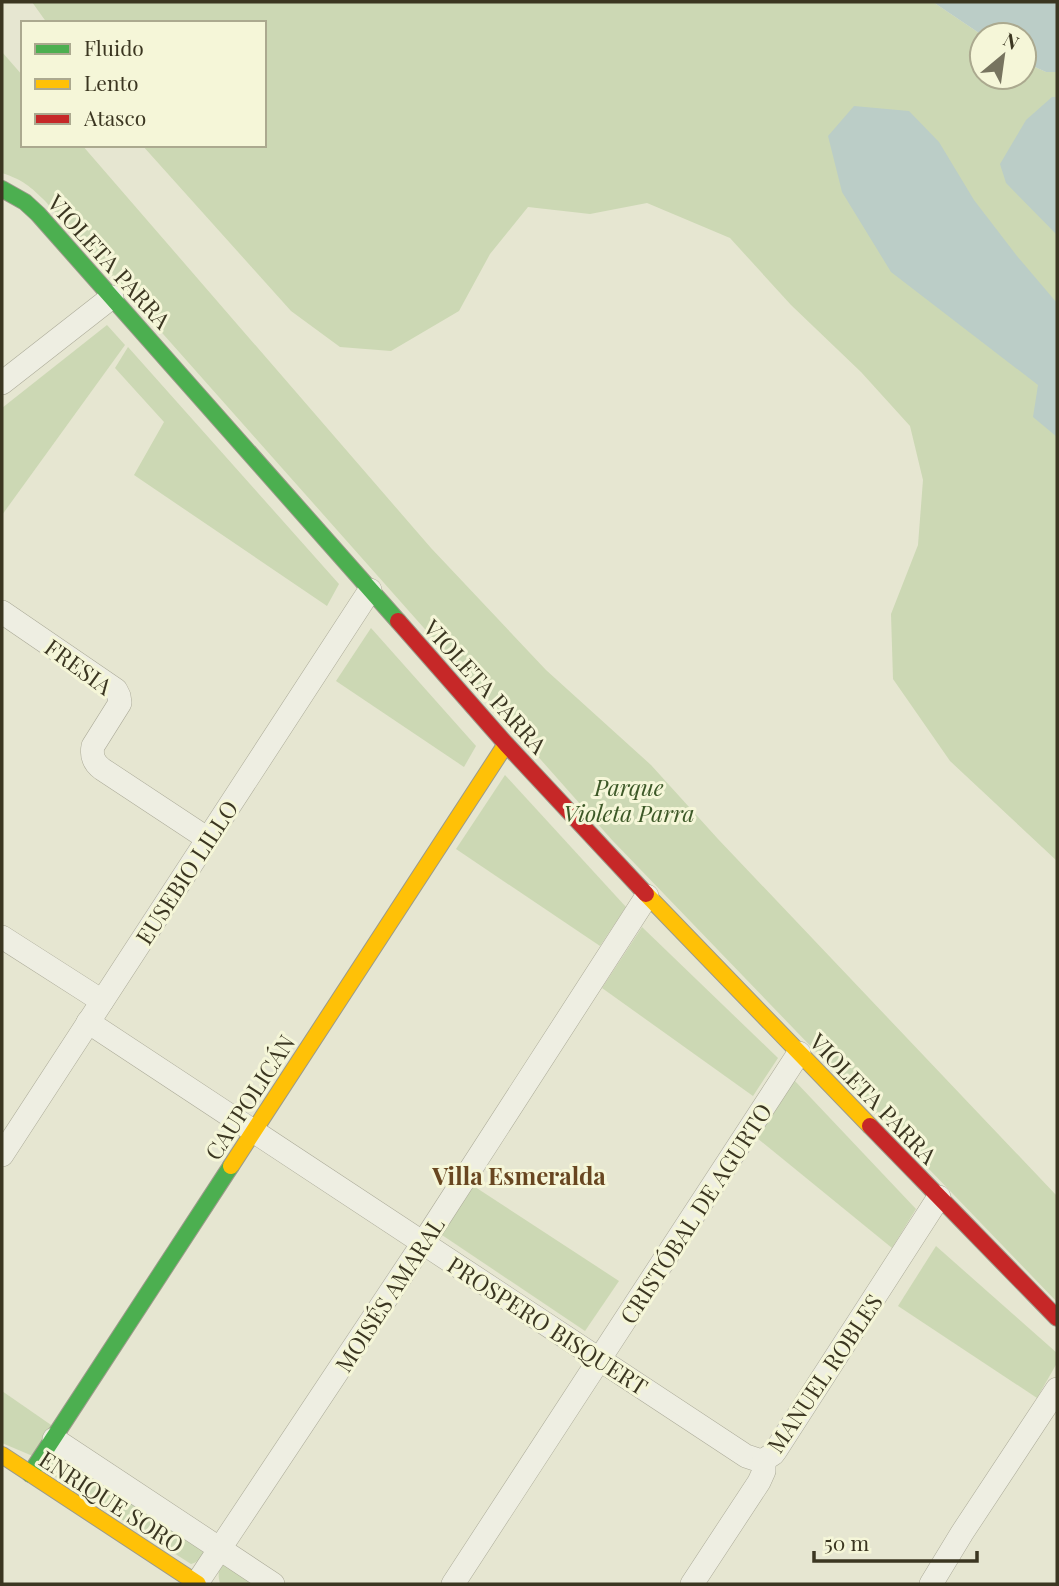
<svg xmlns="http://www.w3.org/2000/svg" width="1059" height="1586" font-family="'Playfair Display',serif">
<rect width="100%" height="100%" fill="#e6e6d1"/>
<!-- green -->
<g fill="#ccd8b4">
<polygon points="32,2 933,2 982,35 982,77 1024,77 1024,62 1046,72 1057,72 1057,861 950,761 893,679 891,614 918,545 923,480 910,426 861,372 791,305 730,238 647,203 590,214 528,207 490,254 459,311 391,351 340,347 291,311 142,145 264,145 264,23 47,23"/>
<path d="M2,52L23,76V145H82L431,548L546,670L651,765L718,839L1057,1196V1302L612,840L46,202C30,186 23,180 2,173Z"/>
<polygon points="107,325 125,345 2,515 2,408"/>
<polygon points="128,347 339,584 327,606 134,475 164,422 115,368"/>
<polygon points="371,628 476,746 464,767 336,681"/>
<polygon points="505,775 626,907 600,946 456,849"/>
<polygon points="642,927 778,1058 753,1096 602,988"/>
<polygon points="794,1080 916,1209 892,1248 757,1138"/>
<polygon points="469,1183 619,1281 585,1331 436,1231"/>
<polygon points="936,1246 1057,1353 1057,1363 1037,1398 898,1306"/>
<polygon points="2,1391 54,1427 35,1457 2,1443"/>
<path d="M64,1453L205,1552C201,1558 198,1562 191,1564L51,1474L49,1457Z"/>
<path d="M226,1563L260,1584H220C218,1574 217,1570 226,1563Z"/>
</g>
<!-- water -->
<g fill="#bbcdc7">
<polygon points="933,2 1057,2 1057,72 1046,72 1024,62 1024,35 982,35"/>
<polygon points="1052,97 1057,97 1057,235 1006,183 1000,164 1026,120"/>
<polygon points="854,106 909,111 939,142 974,200 1017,256 1057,303 1057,437 1033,417 1038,385 891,272 842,192 828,136"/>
</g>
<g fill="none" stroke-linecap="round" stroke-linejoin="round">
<defs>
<g id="street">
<polyline points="2,383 112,297"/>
<path d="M2,612L116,690L119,696L120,703L93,746C91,756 94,763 102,769L208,839"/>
<polyline points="2,937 102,1001"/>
<polyline points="88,1022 746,1456 758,1460 764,1460"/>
<polyline points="2,1155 370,590"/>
<polyline points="54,1439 273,1584"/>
<polyline points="764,1460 773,1454 776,1450 939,1197"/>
<polyline points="197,1583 423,1243 647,896"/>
<polyline points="453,1584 799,1053"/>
<polyline points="692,1584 759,1482 764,1471 764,1460"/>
<polyline points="931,1584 962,1533 1057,1389"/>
</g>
<g id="fast">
<polyline points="2,189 25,202 38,214 398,621"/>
<polyline points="30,1474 231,1166"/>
</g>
<g id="slow">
<polyline points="646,894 870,1126"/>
<polyline points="231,1166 506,744"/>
<polyline points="2,1455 198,1584"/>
</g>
<g id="jam">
<polyline points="398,621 506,744 646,894"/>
<polyline points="870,1126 1057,1318"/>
</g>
</defs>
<!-- street casing -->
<use href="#street" stroke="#acab99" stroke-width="24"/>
<!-- fast casing -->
<use href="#fast" stroke="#9b9a8a" stroke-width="18"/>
<!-- slow casing -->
<use href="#slow" stroke="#9b9a8a" stroke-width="18"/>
<!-- jam casing -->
<use href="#jam" stroke="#9b9a8a" stroke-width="18"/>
<!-- street -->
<use href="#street" stroke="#eeeee2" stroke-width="23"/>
<!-- fast -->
<use href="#fast" stroke="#4caf50" stroke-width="16"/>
<!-- slow -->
<use href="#slow" stroke="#ffc107" stroke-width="16"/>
<!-- jam -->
<use href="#jam" stroke="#c62828" stroke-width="16"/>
</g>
<g text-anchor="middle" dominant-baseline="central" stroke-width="6" stroke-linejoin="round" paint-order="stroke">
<!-- street labels -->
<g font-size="23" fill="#3b3621" stroke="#f5f6d8">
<text transform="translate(110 261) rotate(48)">VIOLETA PARRA</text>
<text transform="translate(79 666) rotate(36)">FRESIA</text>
<text transform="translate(486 686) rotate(48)">VIOLETA PARRA</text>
<text transform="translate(186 872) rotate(-57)">EUSEBIO LILLO</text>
<text transform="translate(249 1097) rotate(-57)">CAUPOLICÁN</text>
<text transform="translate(874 1098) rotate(46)">VIOLETA PARRA</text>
<text transform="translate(695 1213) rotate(-57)">CRISTÓBAL DE AGURTO</text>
<text transform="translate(389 1294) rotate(-57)">MOISÉS AMARAL</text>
<text transform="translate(548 1325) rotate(33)">PROSPERO BISQUERT</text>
<text transform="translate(824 1373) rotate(-56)">MANUEL ROBLES</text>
<text transform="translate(112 1501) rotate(33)">ENRIQUE SORO</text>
</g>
<!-- park labels -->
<g font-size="23" font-style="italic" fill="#3c5827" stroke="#f5f6d8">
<text x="629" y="786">Parque<tspan x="629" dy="26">Violeta Parra</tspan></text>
</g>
<!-- neighbourhood labels -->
<g font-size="24" font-weight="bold" fill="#684620" stroke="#f5f6d8">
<text x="519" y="1175">Villa Esmeralda</text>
</g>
</g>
<!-- border -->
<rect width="1059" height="1586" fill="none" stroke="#3b3621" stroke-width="7"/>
<!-- legend -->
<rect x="21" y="21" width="245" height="126" fill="#f5f6d8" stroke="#aba98f" stroke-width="2"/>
<rect x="35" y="44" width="35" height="10" fill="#4caf50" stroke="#aba98f" stroke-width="2"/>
<text x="84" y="56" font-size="21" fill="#3b3621">Fluido</text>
<rect x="35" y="79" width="35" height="10" fill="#ffc107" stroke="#aba98f" stroke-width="2"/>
<text x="84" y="91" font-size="21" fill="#3b3621">Lento</text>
<rect x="35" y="114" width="35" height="10" fill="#c62828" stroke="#aba98f" stroke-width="2"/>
<text x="84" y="126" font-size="21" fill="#3b3621">Atasco</text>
<!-- north arrow -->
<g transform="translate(1003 56) rotate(29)"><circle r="33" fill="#f5f6d8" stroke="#aba98f" stroke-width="2"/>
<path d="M0-5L12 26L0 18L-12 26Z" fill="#77745f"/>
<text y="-10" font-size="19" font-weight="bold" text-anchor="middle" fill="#3b3621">N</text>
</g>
<!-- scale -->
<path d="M814 1551v10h163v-10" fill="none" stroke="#3b3621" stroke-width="3.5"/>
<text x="824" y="1551" font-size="21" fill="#3b3621" stroke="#f5f6d8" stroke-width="5" paint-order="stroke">50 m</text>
</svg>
